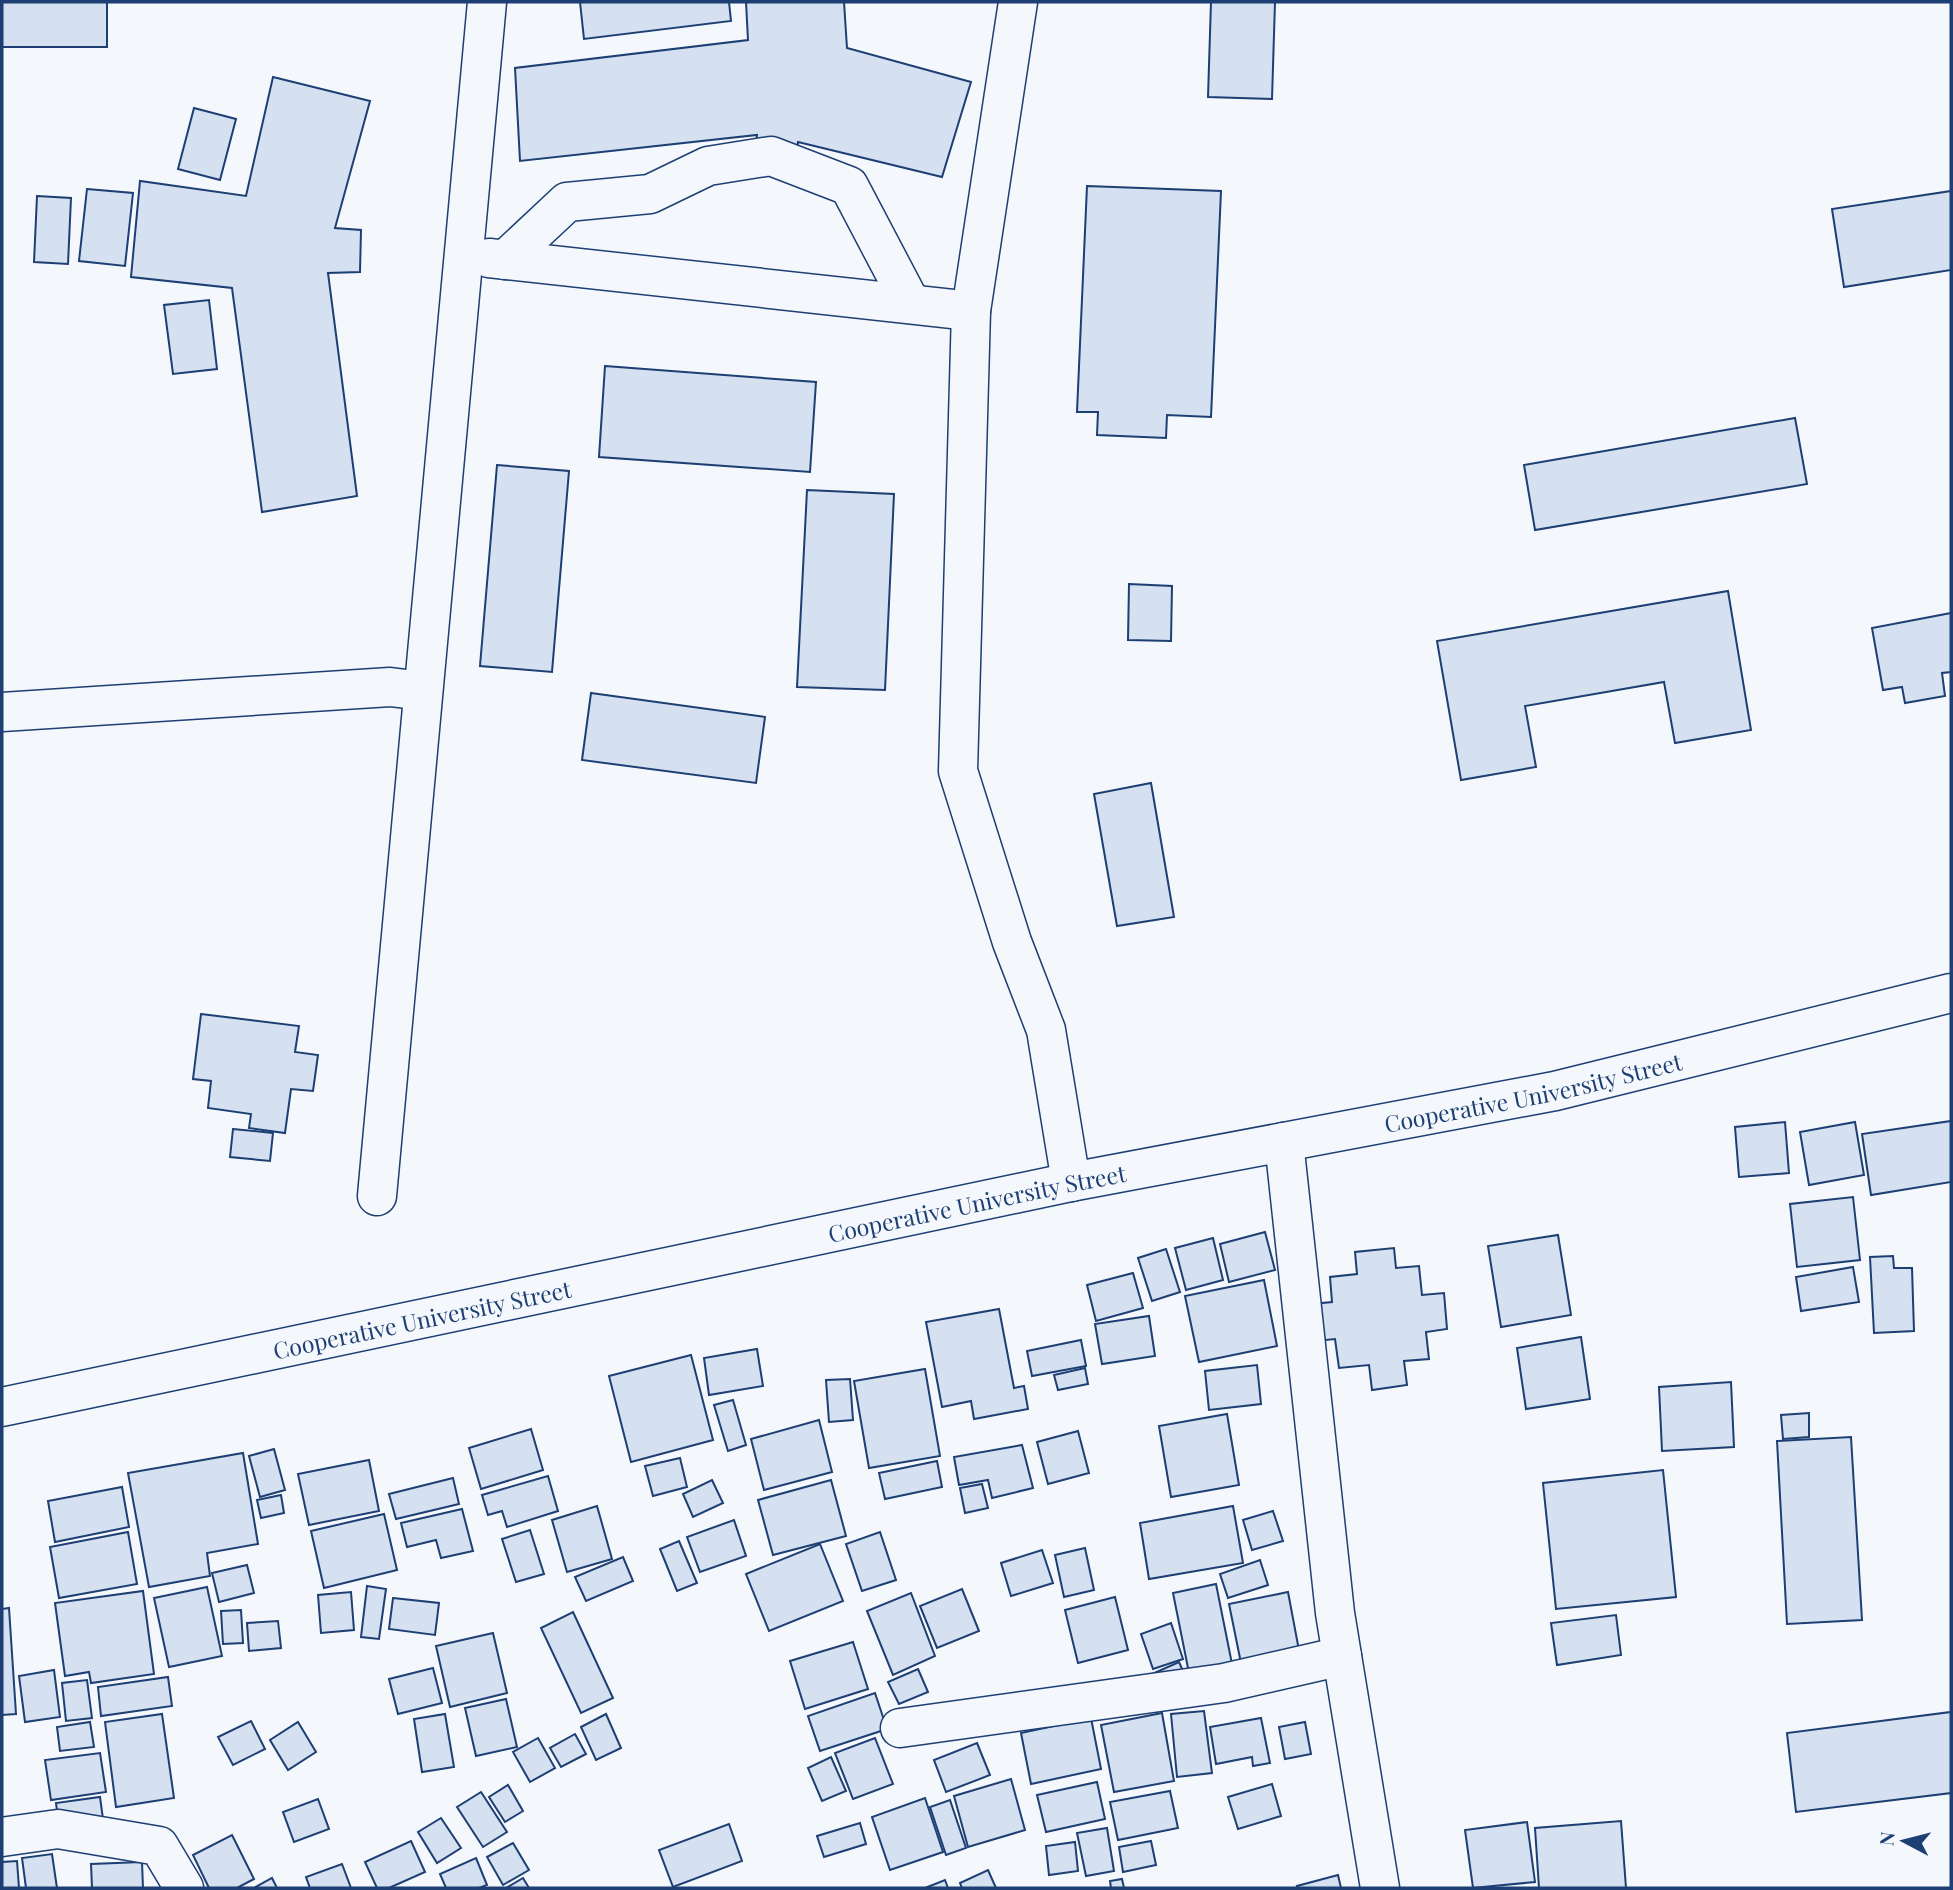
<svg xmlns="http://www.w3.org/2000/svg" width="1953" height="1890" font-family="'Playfair Display',serif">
<rect width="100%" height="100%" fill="#f4f7fb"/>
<!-- building -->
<g fill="#d5e0f0" stroke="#1d3f73" stroke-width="2">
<rect x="2" y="2" width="105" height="45"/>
<polygon points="580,2 729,2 731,21 584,39"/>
<polygon points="746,2 844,2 847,48 971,82 942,177 798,142 793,174 753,167 757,135 520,161 515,68 748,40"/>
<polygon points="1211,2 1275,2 1272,99 1208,97"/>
<polygon points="273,77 370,101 335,228 361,230 360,272 328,273 357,496 262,512 232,288 131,277 140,181 246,196"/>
<polygon points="194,108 236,119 220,180 178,169"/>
<polygon points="1087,186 1221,191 1211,417 1167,415 1166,438 1097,435 1098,412 1077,412"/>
<polygon points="87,189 133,193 125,266 79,261"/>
<polygon points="1951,191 1951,270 1844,287 1832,209"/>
<polygon points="37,196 71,198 68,264 34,262"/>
<polygon points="209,300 217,369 173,374 164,305"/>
<polygon points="605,366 816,382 810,472 599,457"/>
<polygon points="1795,418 1807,484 1535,530 1524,465"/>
<polygon points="497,465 569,471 552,672 480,666"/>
<polygon points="807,490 894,494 885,690 797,687"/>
<polygon points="1129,584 1172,586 1171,641 1128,640"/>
<polygon points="1728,591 1751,730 1675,743 1664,682 1525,706 1536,767 1461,780 1437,641"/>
<polygon points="1951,613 1951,672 1942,673 1945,696 1905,703 1902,687 1883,690 1872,628"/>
<polygon points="591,693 765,717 756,783 582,760"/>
<polygon points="1151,783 1174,917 1117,926 1094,794"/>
<polygon points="201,1014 299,1026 295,1052 318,1055 313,1091 291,1089 285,1133 249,1128 251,1114 208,1108 211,1081 193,1079"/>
<polygon points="1951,1121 1951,1182 1871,1195 1862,1134"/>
<polygon points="1785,1122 1789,1173 1739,1177 1735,1127"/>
<polygon points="1855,1122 1864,1175 1809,1185 1800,1132"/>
<polygon points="233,1129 273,1133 270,1161 230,1157"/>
<polygon points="1853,1197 1860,1260 1797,1267 1790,1204"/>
<polygon points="1265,1232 1275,1270 1229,1282 1220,1244"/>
<polygon points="1558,1235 1571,1315 1501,1327 1488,1246"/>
<polygon points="1213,1238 1223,1280 1186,1290 1175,1248"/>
<polygon points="1394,1248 1396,1268 1419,1266 1422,1295 1444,1293 1447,1329 1426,1332 1429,1359 1404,1361 1407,1385 1372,1390 1369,1365 1339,1368 1335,1339 1316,1341 1312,1304 1332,1302 1330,1277 1357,1274 1355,1252"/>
<polygon points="1166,1249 1180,1292 1152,1301 1138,1258"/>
<polygon points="1893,1256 1894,1268 1912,1268 1914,1331 1874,1333 1870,1257"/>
<polygon points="1853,1267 1859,1302 1801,1311 1796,1277"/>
<polygon points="1133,1273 1143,1308 1096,1321 1087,1285"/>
<polygon points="1264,1280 1277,1346 1199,1362 1185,1296"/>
<polygon points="999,1309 1014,1388 1024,1386 1028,1409 974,1419 971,1401 942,1407 926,1322"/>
<polygon points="1149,1316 1155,1356 1102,1364 1095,1324"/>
<polygon points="1581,1337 1590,1399 1526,1409 1517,1348"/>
<polygon points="1081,1340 1086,1366 1032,1376 1027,1351"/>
<polygon points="757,1349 763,1386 709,1395 704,1358"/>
<polygon points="691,1355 713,1440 631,1462 609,1376"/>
<polygon points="1257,1365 1261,1404 1209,1410 1205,1371"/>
<polygon points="1085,1368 1088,1384 1058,1390 1054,1375"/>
<polygon points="925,1369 940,1456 869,1468 854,1381"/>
<polygon points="850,1379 853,1420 829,1422 826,1380"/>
<polygon points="1731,1382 1734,1447 1662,1451 1659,1387"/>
<polygon points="733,1400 746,1445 728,1451 714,1405"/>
<polygon points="1809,1413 1809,1437 1783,1439 1781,1415"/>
<polygon points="1227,1414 1239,1485 1171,1497 1159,1426"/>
<polygon points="819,1420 832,1472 764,1490 751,1439"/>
<polygon points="531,1429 543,1470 481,1489 469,1448"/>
<polygon points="1078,1431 1089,1473 1048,1484 1037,1442"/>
<polygon points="1851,1437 1862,1620 1787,1624 1777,1441"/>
<polygon points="1022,1445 1033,1488 992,1498 988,1480 959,1485 954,1457"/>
<polygon points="274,1449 285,1490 260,1497 249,1456"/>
<polygon points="243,1453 258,1544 207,1553 210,1576 149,1587 128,1473"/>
<polygon points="680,1458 687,1487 653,1496 645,1466"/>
<polygon points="369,1460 379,1511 309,1525 298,1474"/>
<polygon points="937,1461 942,1487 885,1499 879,1473"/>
<polygon points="1663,1470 1676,1597 1556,1609 1543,1483"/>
<polygon points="548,1476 558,1511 507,1527 502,1511 488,1515 482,1495"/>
<polygon points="453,1478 459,1504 396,1519 389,1494"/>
<polygon points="712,1480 723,1503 693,1517 683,1494"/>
<polygon points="831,1480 846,1536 773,1555 758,1500"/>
<polygon points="982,1484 988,1508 965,1513 960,1488"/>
<polygon points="122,1487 129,1527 55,1542 48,1501"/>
<polygon points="281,1495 284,1513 261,1518 257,1500"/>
<polygon points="597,1506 612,1559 567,1572 552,1520"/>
<polygon points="1233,1506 1243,1563 1149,1579 1140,1523"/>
<polygon points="462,1509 473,1551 441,1558 436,1540 407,1547 401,1523"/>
<polygon points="1273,1511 1283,1541 1252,1550 1243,1520"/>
<polygon points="384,1514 397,1570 324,1588 311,1531"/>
<polygon points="734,1520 746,1556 700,1572 687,1537"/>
<polygon points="530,1530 544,1574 516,1582 502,1539"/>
<polygon points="128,1532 137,1584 59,1598 50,1547"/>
<polygon points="880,1532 896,1580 862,1591 846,1544"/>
<polygon points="679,1541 697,1583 677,1591 660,1549"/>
<polygon points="820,1544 843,1601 769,1631 746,1574"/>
<polygon points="1085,1548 1094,1590 1064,1597 1055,1555"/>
<polygon points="1042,1550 1053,1583 1011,1596 1001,1563"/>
<polygon points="623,1557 633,1581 586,1601 575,1577"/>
<polygon points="1260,1560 1268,1585 1228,1598 1220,1574"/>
<polygon points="247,1565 254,1593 219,1602 212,1573"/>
<polygon points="1216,1584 1233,1669 1190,1678 1173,1593"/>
<polygon points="367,1586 386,1589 379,1639 361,1637"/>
<polygon points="207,1587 222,1656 169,1667 154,1598"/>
<polygon points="962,1589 979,1631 937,1648 920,1606"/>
<polygon points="143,1591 154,1674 91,1683 89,1672 65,1676 55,1603"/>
<polygon points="351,1592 354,1630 321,1633 318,1595"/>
<polygon points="1288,1592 1301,1661 1243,1673 1229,1604"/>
<polygon points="911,1593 935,1656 893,1675 867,1611"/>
<polygon points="1115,1597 1128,1650 1078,1663 1065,1610"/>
<polygon points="393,1598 439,1603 435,1635 389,1629"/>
<polygon points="9,1608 16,1714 2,1715 2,1609"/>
<polygon points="241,1610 243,1643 223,1644 221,1611"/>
<polygon points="573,1612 613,1698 581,1713 541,1628"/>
<polygon points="1616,1615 1621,1655 1557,1665 1551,1623"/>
<polygon points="278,1621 281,1648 249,1651 247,1623"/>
<polygon points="1171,1623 1183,1659 1153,1669 1141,1634"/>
<polygon points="493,1633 507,1693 450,1707 436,1646"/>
<polygon points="853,1642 868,1689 805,1709 790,1661"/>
<polygon points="1179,1662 1187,1680 1160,1692 1152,1674"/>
<polygon points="433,1668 442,1703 398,1714 389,1679"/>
<polygon points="918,1669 928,1692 899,1704 888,1682"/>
<polygon points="54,1670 60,1717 25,1722 19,1676"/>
<polygon points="168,1677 172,1706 101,1716 98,1687"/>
<polygon points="87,1680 92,1718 66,1721 62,1683"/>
<polygon points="875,1693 887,1729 820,1751 808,1716"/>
<polygon points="506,1699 517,1747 476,1756 465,1708"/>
<polygon points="1204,1711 1212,1773 1177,1777 1171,1714"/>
<polygon points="1951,1712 1951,1793 1796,1812 1787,1733"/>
<polygon points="1162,1713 1174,1781 1114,1792 1101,1725"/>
<polygon points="162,1714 174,1798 116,1807 105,1722"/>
<polygon points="445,1714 454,1767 422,1772 414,1719"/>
<polygon points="606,1714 621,1748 596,1760 581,1727"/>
<polygon points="1091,1718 1101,1769 1031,1784 1021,1733"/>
<polygon points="1261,1718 1270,1763 1253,1766 1252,1757 1216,1764 1210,1727"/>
<polygon points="251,1721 265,1749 233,1765 218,1737"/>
<polygon points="90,1722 94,1747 60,1751 57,1727"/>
<polygon points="298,1722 316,1752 288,1770 270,1740"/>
<polygon points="1305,1722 1311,1754 1285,1759 1279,1727"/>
<polygon points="575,1734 586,1754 561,1767 550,1748"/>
<polygon points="538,1738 555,1768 530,1782 513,1752"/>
<polygon points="875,1738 893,1784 853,1799 835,1753"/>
<polygon points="977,1743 990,1775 946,1792 934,1760"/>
<polygon points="100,1753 106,1792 51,1800 45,1760"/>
<polygon points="831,1757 846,1791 822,1801 808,1768"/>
<polygon points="1011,1779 1025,1830 968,1847 954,1796"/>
<polygon points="1097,1782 1105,1819 1046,1832 1037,1795"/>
<polygon points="1272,1784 1281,1816 1238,1829 1228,1797"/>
<polygon points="508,1785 523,1811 505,1822 489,1797"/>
<polygon points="1170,1791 1178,1828 1118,1840 1110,1802"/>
<polygon points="481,1792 507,1832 483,1847 457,1807"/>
<polygon points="100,1797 103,1819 59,1826 56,1803"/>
<polygon points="925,1798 943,1852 890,1870 872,1817"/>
<polygon points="318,1799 329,1829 294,1842 283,1812"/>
<polygon points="950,1800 966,1848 946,1855 930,1807"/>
<polygon points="441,1818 461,1848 437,1863 418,1832"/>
<polygon points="1621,1821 1626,1888 1539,1888 1535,1828"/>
<polygon points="1527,1822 1535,1882 1473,1888 1465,1830"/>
<polygon points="860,1823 866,1844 824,1857 817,1836"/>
<polygon points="729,1824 742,1861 673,1887 659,1850"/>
<polygon points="1107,1828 1114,1871 1086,1876 1077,1833"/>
<polygon points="232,1835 254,1879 237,1888 209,1888 193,1855"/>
<polygon points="411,1841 425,1872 389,1888 377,1888 365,1862"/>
<polygon points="1151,1841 1156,1865 1123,1872 1119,1847"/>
<polygon points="1075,1842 1078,1871 1049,1875 1046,1846"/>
<polygon points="513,1843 529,1870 503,1885 487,1857"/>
<polygon points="52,1854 57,1888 26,1888 22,1858"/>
<polygon points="476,1858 487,1885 479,1888 446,1888 440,1874"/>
<polygon points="17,1861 19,1888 2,1888 2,1862"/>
<polygon points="142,1862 143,1888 92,1888 91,1864"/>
<polygon points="342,1864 351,1888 310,1888 306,1877"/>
<polygon points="988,1870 996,1888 962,1888 960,1883"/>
<polygon points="1338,1875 1341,1888 1298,1888 1297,1886"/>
<polygon points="272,1878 277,1888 254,1888"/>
<polygon points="523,1878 529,1888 506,1888"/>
<polygon points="1122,1879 1124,1888 1111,1888 1110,1881"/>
<polygon points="945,1880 948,1888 925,1888"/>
</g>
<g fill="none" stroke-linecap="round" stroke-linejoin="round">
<defs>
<g id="minor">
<polyline points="1018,2 971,311 958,771 1012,942 1046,1030 1071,1182"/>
<polyline points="489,258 971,311"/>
<polyline points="505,260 567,202 650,194 708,166 771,156 849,186 911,304"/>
<polyline points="2,712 390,687 423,691"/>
<polyline points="1284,1142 1335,1613 1380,1888"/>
<polyline points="377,1196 487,2"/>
<path id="s1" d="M2,1407L1071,1182L1555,1091L1951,993"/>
<polyline points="900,1728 1224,1683 1342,1656"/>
<polyline points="2,1837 58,1829 159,1846 184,1888"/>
</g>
</defs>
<!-- minor casing -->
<use href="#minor" stroke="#1d3f73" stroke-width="41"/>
<!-- minor -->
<use href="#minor" stroke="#f4f7fb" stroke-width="38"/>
</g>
<g text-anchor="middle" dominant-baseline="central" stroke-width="5" stroke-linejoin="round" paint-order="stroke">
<!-- street labels -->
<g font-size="23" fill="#1d3f73" stroke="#f4f7fb">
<text stroke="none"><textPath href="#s1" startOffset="1563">Cooperative University Street</textPath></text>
<text stroke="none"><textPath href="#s1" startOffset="996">Cooperative University Street</textPath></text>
<text stroke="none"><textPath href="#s1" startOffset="429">Cooperative University Street</textPath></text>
</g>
</g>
<!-- border -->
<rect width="1953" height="1890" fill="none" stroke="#1d3f73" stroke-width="7"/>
<!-- north arrow -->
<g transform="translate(1904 1841) rotate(277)" stroke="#f4f7fb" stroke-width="5" paint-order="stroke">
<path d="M0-5L12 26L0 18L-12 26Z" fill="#1d3f73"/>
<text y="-10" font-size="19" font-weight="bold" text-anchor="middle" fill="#1d3f73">N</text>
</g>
</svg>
